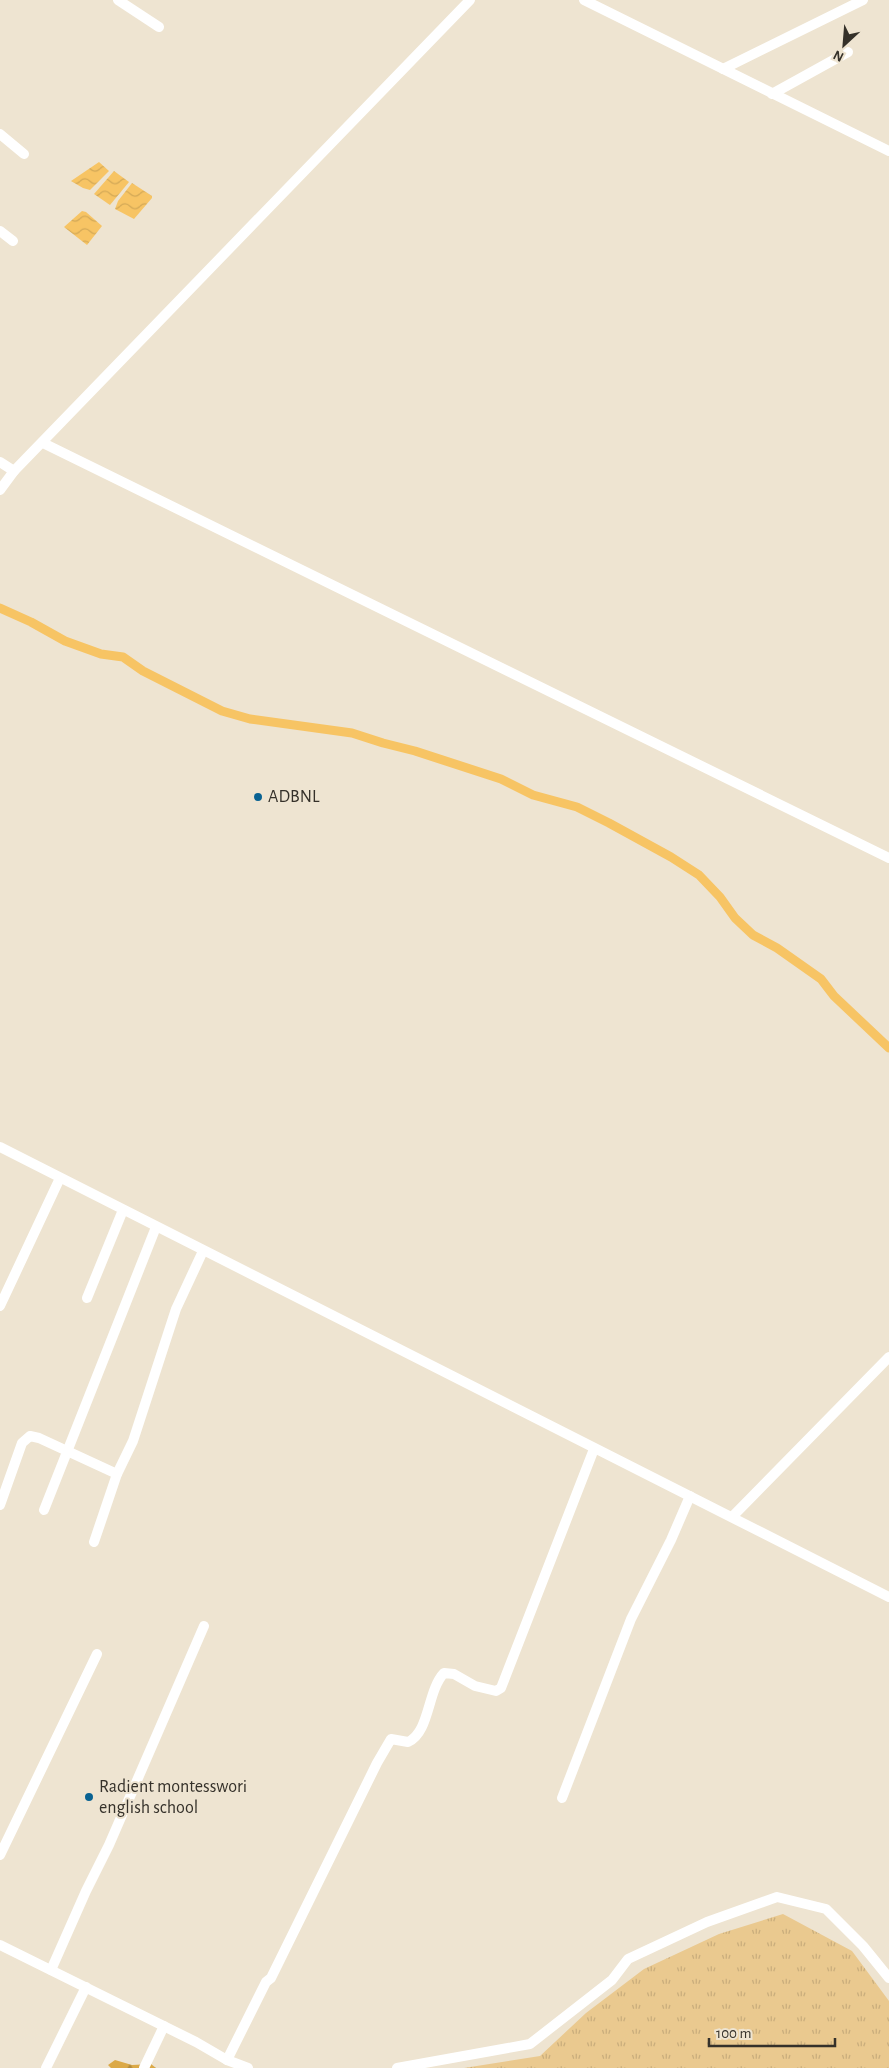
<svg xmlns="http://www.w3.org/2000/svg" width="889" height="2068" font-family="'Alegreya Sans',sans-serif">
<defs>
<pattern id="grass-tufts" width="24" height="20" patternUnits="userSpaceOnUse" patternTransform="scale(1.25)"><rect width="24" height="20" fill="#eac98f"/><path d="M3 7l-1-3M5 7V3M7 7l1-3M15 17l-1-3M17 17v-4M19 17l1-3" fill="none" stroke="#c9ad7c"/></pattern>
<pattern id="forest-firs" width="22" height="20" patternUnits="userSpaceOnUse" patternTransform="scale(1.25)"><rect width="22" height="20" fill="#dba947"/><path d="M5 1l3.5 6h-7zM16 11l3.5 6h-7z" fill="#b28a3b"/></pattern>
<pattern id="water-waves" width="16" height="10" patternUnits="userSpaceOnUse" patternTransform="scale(1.25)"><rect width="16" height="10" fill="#f7c464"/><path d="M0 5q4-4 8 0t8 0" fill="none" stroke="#d4a957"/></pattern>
</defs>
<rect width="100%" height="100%" fill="#eee4d1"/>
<!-- grass -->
<polygon fill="url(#grass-tufts)" points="783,1914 852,1951 889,2001 889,2068 464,2068 540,2056 586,2013 644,1969 719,1934"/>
<!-- forest -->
<polygon fill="url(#forest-firs)" points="115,2060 132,2065 151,2064 156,2068 111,2068 108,2065"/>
<!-- water -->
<g fill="url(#water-waves)">
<polygon points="99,162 109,171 90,190 83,188 71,181"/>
<polygon points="114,171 129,182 110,205 94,194"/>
<polygon points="132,183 152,196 152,198 134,219 115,209 118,201"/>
<polygon points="82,211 86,212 102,226 87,245 64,227"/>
</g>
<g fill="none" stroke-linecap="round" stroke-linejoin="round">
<!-- canal -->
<polyline stroke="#f7c464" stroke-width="9" points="0,608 31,622 65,641 101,654 123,657 143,671 222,711 250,719 352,733 383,743 415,751 501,779 533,795 577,807 609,823 671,857 699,875 720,897 735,918 753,935 777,948 821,979 834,996 889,1048"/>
<!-- minor -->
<g stroke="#fff" stroke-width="10">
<polyline points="118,0 159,27"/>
<polyline points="584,0 889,151"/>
<polyline points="723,69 863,0"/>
<polyline points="772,94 848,52"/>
<polyline points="0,134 24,154"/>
<polyline points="0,231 13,241"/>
<polyline points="43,443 889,858"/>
<polyline points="0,462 14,471"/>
<polyline points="0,490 14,471 470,0"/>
<polyline points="0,1147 889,1597"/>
<polyline points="87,1298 123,1210"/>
<polyline points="0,1306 60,1178"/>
<polyline points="0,1505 22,1443 30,1436 39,1438 117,1474"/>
<polyline points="44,1510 156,1227"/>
<polyline points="732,1517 889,1357"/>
<polyline points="94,1542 117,1474 133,1441 176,1309 203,1251"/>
<polyline points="562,1798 631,1619 671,1540 690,1496"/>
<polyline points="0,1855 97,1654"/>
<polyline points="0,1945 196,2042 227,2060 248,2068"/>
<polyline points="51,1970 86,1891 109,1845 204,1626"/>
<path d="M227,2060L266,1982L271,1978L377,1763L391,1739L408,1742C430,1732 427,1691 444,1673L454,1674L475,1686L496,1691L501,1688L594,1449"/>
<polyline points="46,2068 86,1987"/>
<polyline points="144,2068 164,2026"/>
<polyline points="397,2068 530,2044 612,1980 628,1959 707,1922 777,1897 826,1909 863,1946 889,1978"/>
</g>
</g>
<!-- markers -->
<g fill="#096292" stroke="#eee4d1" stroke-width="2">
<circle cx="258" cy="797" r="5"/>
<circle cx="89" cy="1797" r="5"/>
</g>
<g text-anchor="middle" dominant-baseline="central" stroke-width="4" stroke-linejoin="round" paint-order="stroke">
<!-- poi labels -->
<g font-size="18" fill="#35312a" stroke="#eee4d1" text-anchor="start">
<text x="268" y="797">ADBNL</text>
<text x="99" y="1787">Radient montesswori<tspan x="99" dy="21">english school</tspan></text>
</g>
</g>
<!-- north arrow -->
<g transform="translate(844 45) rotate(206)" stroke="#eee4d1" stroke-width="4" paint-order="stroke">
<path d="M0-4L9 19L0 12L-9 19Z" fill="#35312a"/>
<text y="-8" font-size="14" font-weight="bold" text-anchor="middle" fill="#35312a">N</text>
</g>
<!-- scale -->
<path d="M709 2038v8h126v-8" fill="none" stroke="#35312a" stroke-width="2.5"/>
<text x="716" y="2038" font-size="15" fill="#35312a" stroke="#eee4d1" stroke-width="4" paint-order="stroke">100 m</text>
</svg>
